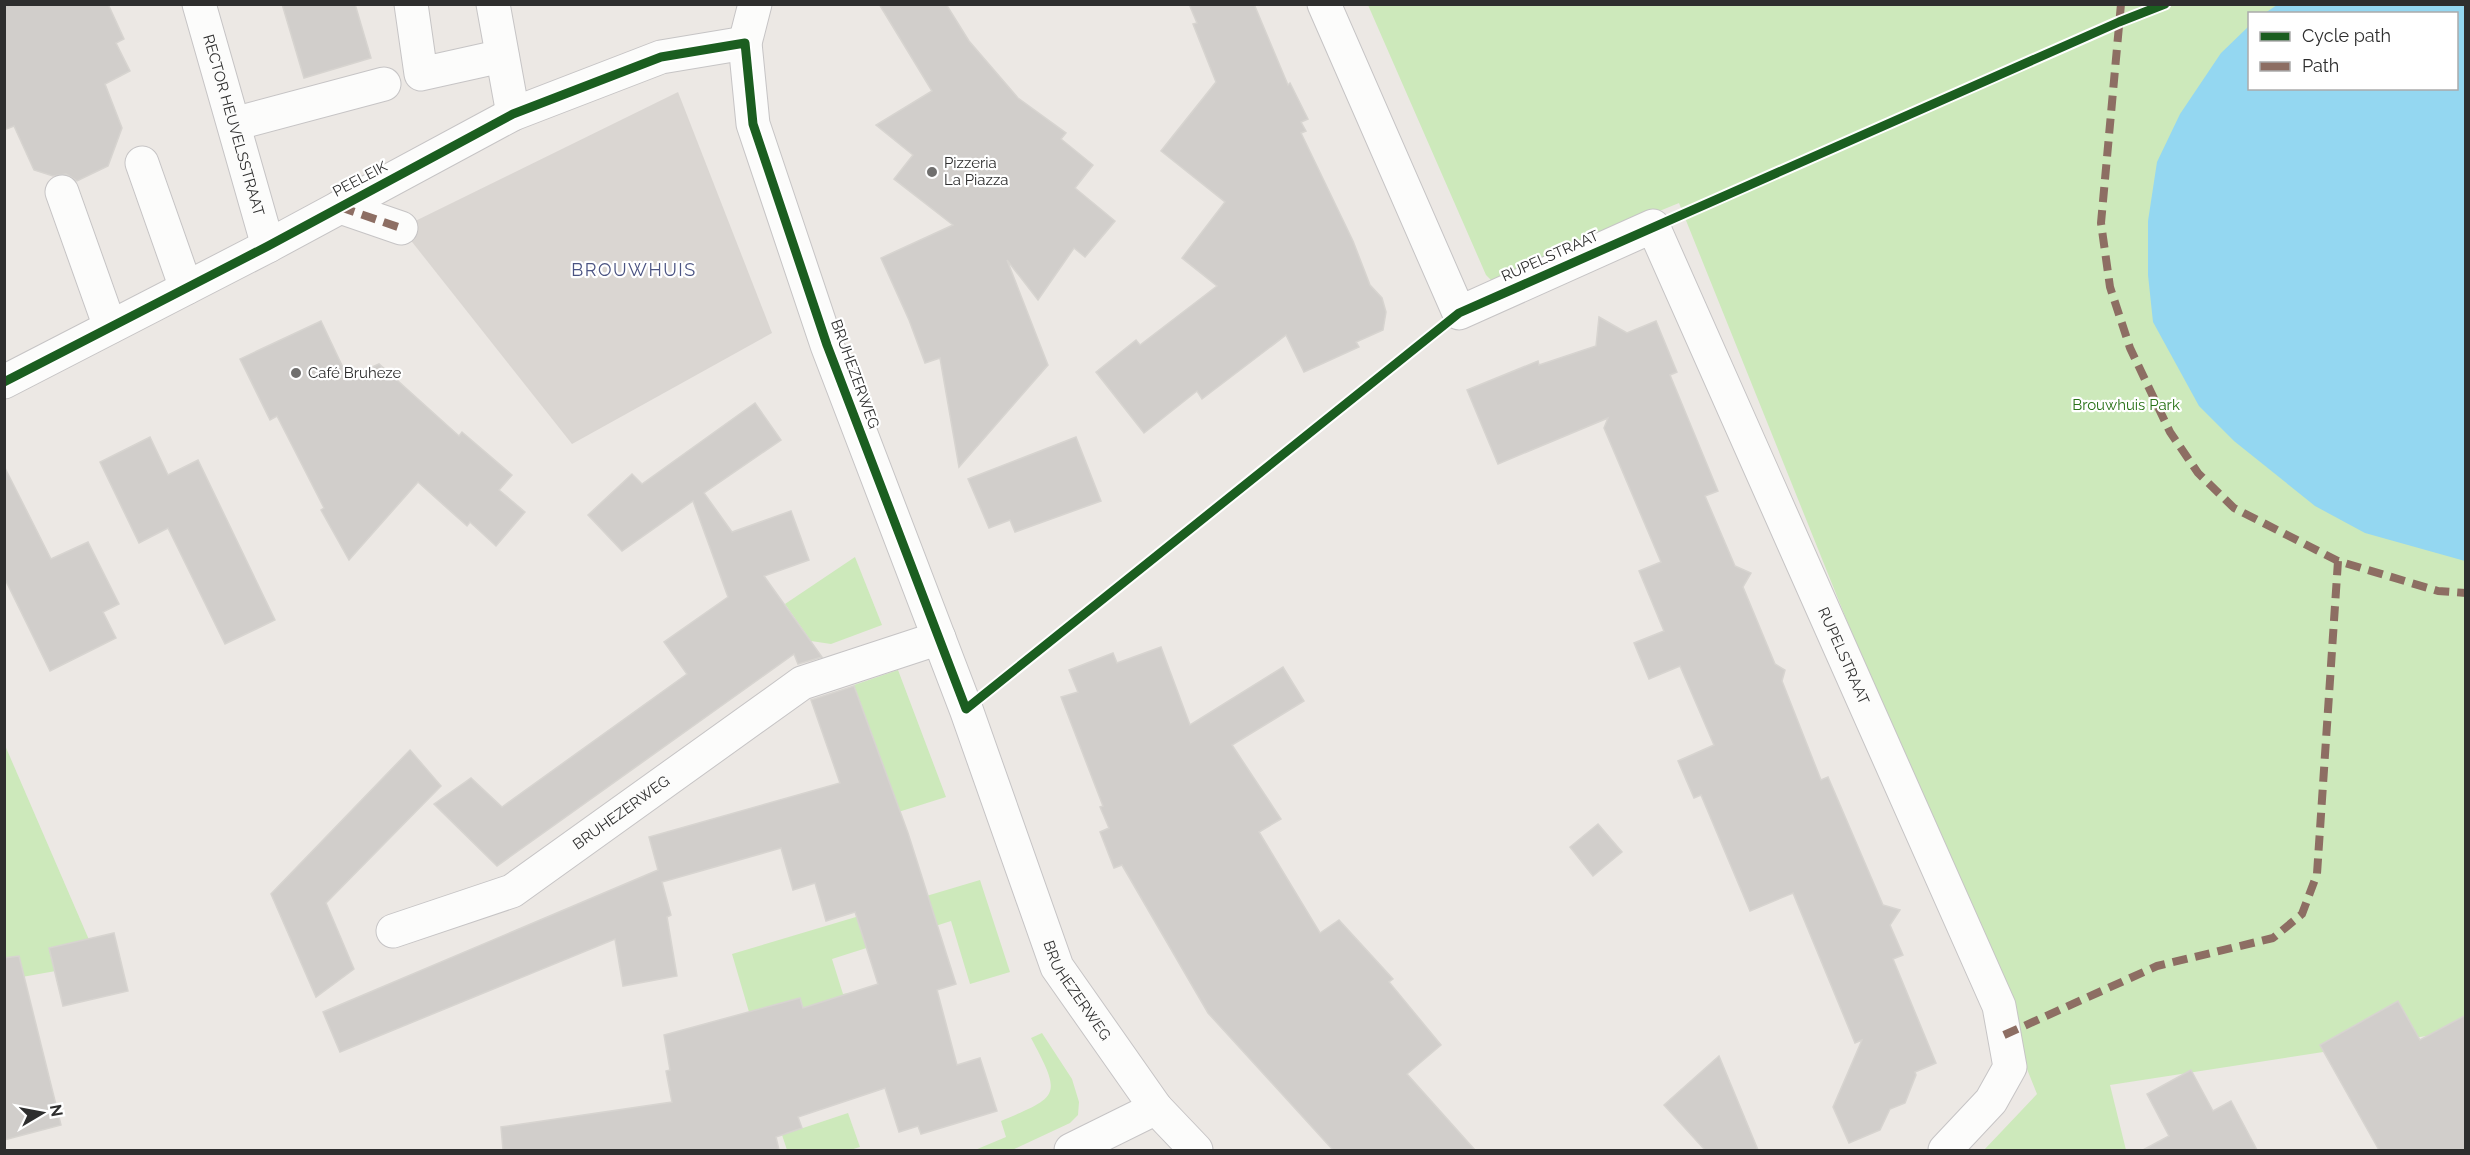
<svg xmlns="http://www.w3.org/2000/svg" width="2470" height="1155" font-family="Raleway,sans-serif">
<rect width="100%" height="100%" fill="#ece8e4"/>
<!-- green -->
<g fill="#cde9bb" fill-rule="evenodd">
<path d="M1368,5H2465V1030L2110,1085L2126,1150H1984L2037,1094L1679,203L1491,280L1486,275ZM2250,14H2456V88H2250Z"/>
<polygon points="855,557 882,625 831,644 811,641 785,604"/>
<polygon points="898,670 946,797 857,825 895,798 854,685"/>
<polygon points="4,743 96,956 67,969 5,980"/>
<polygon points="980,880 1010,972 970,984 951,921 832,959 843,994 854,992 861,1015 814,1035 799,998 749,1012 732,954"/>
<path d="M1042,1033L1072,1079L1079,1102L1078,1115L1070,1123L1012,1150H975L1006,1137L1001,1121C1060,1096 1062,1096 1031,1038Z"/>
<polygon points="848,1113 860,1147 850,1150 787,1150 782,1135"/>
</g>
<!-- plaza -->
<polygon fill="#dad6d2" points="678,92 772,333 572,444 401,228"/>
<!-- water -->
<polygon fill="#94d7f1" points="2277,5 2465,5 2465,561 2365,533 2315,506 2234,441 2199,406 2153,322 2148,275 2148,221 2157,162 2180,114 2221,53 2249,26 2250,88 2456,88 2456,14 2265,13"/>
<!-- building -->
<g fill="#d1cecb" stroke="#d7d4d0" stroke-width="1.5">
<polygon points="4,4 108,4 124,39 116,43 130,71 105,84 122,128 108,166 77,181 66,174 53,176 34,170 14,126 4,130"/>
<polygon points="282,4 355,4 371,58 304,78"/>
<polygon points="879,4 946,4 969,41 1018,98 1066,133 1061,139 1093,165 1075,188 1115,221 1085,257 1074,248 1038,300 1007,260 1048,365 959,467 940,358 925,363 909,320 881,258 953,225 894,179 913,155 876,125 932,91"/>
<polygon points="1189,4 1254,4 1288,85 1290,83 1308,119 1301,122 1306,131 1301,133 1353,241 1370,285 1382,298 1386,312 1383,330 1356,342 1359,347 1304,372 1286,335 1202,399 1197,391 1144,433 1096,372 1136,340 1140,345 1217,286 1182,258 1225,202 1161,151 1216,82 1193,24 1197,23"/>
<polygon points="1599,317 1627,333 1656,321 1677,372 1670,375 1718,491 1705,496 1735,566 1751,573 1743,587 1775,664 1785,670 1782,681 1821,780 1828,777 1883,905 1900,910 1890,925 1903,955 1893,959 1936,1063 1915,1072 1916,1075 1905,1103 1890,1109 1880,1130 1849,1143 1833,1107 1862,1040 1855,1043 1793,893 1750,911 1701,795 1694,798 1678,761 1714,745 1680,666 1649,679 1634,643 1664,631 1639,571 1661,562 1604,428 1608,418 1498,464 1467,390 1538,361 1539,365 1596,346"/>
<polygon points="321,321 348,378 379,364 459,436 462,432 512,475 499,490 525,512 496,546 470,522 467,526 418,482 349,560 321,510 324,508 277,416 270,420 240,359"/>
<polygon points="755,403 781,440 704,493 732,532 791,511 809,560 764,576 822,657 798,664 794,654 497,866 434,804 471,778 502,807 687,674 664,642 728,597 693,501 622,551 588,515 632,474 642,484"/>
<polygon points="150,437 168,475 198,460 275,620 225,644 168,528 139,543 100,462"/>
<polygon points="1076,437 1101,501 1015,532 1010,520 989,528 968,479"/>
<polygon points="4,466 51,559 88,542 119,604 103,612 116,638 50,671 4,577"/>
<polygon points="1161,647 1190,725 1283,667 1304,701 1232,745 1281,819 1259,832 1320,933 1339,920 1393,979 1389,982 1441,1045 1407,1074 1475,1150 1333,1150 1208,1013 1122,865 1114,868 1100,832 1109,828 1100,807 1103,806 1061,697 1078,692 1069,670 1113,653 1117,663"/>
<polygon points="854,686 908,833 956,984 937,990 957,1065 980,1058 997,1111 921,1134 918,1126 899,1132 885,1088 798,1117 802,1128 776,1137 779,1150 503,1150 501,1127 672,1102 666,1071 670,1070 664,1035 800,998 803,1008 878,984 855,912 826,921 815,883 793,890 781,848 662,882 671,915 667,917 677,976 623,986 615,939 340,1052 323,1012 658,870 649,837 840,783 811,700"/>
<polygon points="410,750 441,786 326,903 354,969 316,997 271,894"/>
<polygon points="1598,824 1622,852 1593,876 1570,847"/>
<polygon points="114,933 128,991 63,1006 49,948"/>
<polygon points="19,956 61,1125 4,1140 4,958"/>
<polygon points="2398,1001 2420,1040 2466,1015 2466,1150 2379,1150 2320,1045"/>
<polygon points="1719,1056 1758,1150 1705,1150 1664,1105"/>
<polygon points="2191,1070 2213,1111 2231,1101 2257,1150 2143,1150 2169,1136 2147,1094"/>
</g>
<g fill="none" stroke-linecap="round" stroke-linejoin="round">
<defs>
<g id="minor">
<path id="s1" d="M199,4L268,246"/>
<polyline points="411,4 421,74 502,56"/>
<polyline points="493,4 513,114"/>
<path id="s2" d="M755,4L745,43L753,124L827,345L966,709L1057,967L1156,1108L1196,1150"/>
<path id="s3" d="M1324,4L1459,313L1653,226L1999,1006L2010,1067L1991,1101L1945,1150"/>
<polyline points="234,124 384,84"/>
<polyline points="142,163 186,288"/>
<polyline points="62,192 110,327"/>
<polyline points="340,207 401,228"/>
<polyline points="4,382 268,246 513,114 661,57 745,43"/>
<path id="s4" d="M393,931L512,891L802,683L939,638"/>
<polyline points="1071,1150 1156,1108"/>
</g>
</defs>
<!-- minor casing -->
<use href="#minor" stroke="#c6c4c5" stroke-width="35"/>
<!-- minor -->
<use href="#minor" stroke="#fcfcfb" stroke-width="33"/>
<!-- quiet -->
<g stroke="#8d6e63" stroke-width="8" stroke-dasharray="15 8" stroke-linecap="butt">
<polyline points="2121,4 2101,223 2110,287 2130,348 2170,432 2198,473 2234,508 2338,561 2438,591 2466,593"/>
<polyline points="340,207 401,228"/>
<polyline points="2004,1035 2157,966 2273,938 2302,914 2317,874 2338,561"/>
</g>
<defs>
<polyline id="cycleway" points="4,382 268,246 513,114 661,57 745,43 753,124 827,345 966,709 1459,313 2119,22 2165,4"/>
</defs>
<!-- cycleway casing -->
<use href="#cycleway" stroke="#fff" stroke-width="13"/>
<!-- cycleway -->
<use href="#cycleway" stroke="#1b5e20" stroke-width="9"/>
</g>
<!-- markers -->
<g fill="#706f6e" stroke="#fff" stroke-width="2">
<circle cx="932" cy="172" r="6"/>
<circle cx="296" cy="373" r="6"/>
</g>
<g text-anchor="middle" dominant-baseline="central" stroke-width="4.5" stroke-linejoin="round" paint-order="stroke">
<!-- street labels -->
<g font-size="15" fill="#2e2e2e" stroke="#fff">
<text stroke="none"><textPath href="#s1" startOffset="126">RECTOR HEUVELSSTRAAT</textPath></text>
<text transform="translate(360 179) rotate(-28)">PEELEIK</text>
<text transform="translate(1550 256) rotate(-24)">RUPELSTRAAT</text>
<text transform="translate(855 374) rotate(70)">BRUHEZERWEG</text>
<text stroke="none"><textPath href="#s3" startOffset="1020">RUPELSTRAAT</textPath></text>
<text stroke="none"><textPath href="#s4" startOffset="260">BRUHEZERWEG</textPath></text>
<text stroke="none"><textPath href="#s2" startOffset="1048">BRUHEZERWEG</textPath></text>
</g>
<!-- poi labels -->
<g font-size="15" fill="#2e2e2e" stroke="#fff" text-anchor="start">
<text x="944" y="163">Pizzeria<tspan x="944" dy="17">La Piazza</tspan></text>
<text x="308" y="373">Café Bruheze</text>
</g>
<!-- park labels -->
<g font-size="15" fill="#287216" stroke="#fff">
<text x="2126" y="405">Brouwhuis Park</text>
</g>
<!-- quarter labels -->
<g font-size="18" letter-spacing="1.5" fill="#4a5382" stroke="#fff">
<text x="634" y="269">BROUWHUIS</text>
</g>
</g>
<!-- border -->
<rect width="2470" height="1155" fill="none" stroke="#2e2e2e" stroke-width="12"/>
<!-- legend -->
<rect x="2248" y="12" width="210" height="78" fill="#ffffff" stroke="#ababab" stroke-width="1.5"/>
<rect x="2260" y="32" width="30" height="9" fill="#1b5e20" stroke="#ababab" stroke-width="1.5"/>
<text x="2302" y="42" font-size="18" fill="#2e2e2e">Cycle path</text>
<rect x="2260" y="62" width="30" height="9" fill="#8d6e63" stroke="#ababab" stroke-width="1.5"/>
<text x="2302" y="72" font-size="18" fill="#2e2e2e">Path</text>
<!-- north arrow -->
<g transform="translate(42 1113) rotate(80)" stroke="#ffffff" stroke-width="4.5" paint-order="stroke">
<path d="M0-4.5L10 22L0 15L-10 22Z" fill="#2e2e2e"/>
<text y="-9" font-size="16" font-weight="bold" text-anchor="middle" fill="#2e2e2e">N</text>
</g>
</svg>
